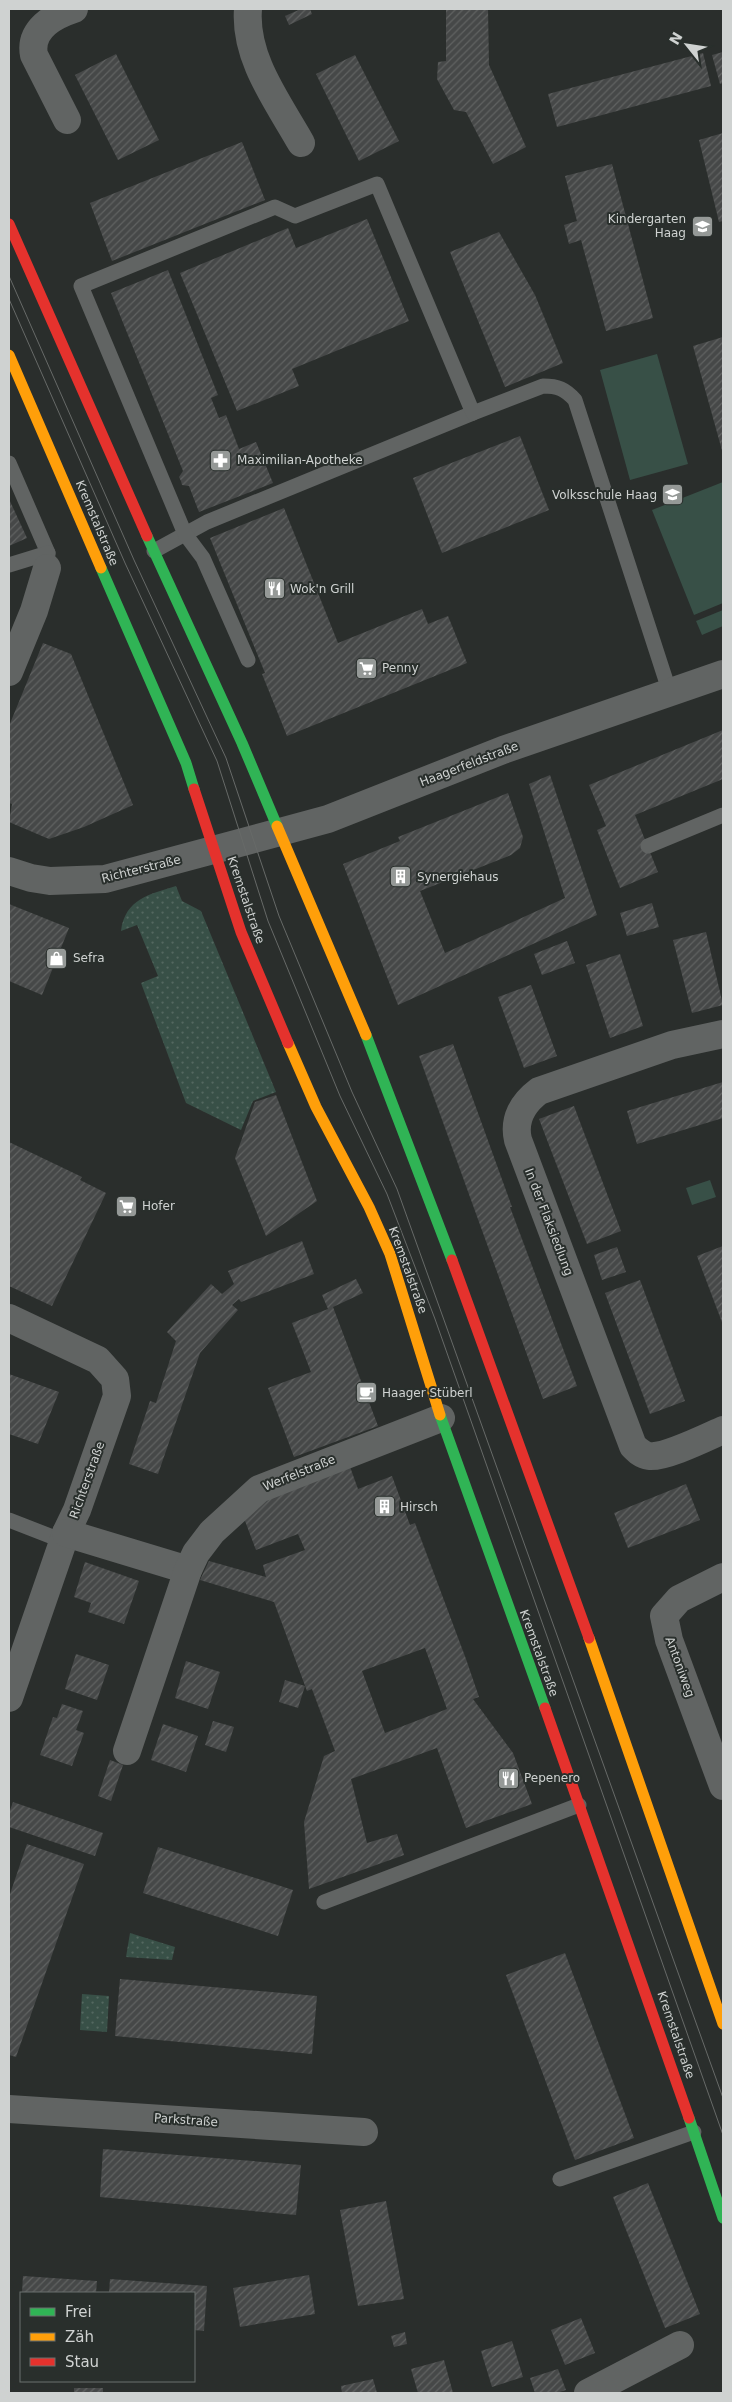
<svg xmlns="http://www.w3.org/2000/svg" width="732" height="2402" font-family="'DejaVu Sans',sans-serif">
<defs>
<pattern id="park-dots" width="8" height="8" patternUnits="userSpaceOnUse" patternTransform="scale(1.25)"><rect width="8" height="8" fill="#385047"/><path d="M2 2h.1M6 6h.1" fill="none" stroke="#546860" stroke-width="1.8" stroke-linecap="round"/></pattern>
<pattern id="building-hatch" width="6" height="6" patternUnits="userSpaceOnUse" patternTransform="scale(1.25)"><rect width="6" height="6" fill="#464848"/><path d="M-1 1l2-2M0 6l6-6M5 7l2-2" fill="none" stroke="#606261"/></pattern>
</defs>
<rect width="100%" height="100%" fill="#2a2e2c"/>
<!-- green -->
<g fill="#385047">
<polygon points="657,354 688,464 630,480 600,370"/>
<polygon points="723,482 723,603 694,615 652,510"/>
<polygon points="723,610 723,626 702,635 696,621"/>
<polygon points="710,1180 716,1197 692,1205 686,1188"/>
</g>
<!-- park -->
<g fill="url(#park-dots)">
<path d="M176,886L182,901L201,911L276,1092L253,1101L241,1130L186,1103L141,983L158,976L137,925L121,931C125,899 150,894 176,886Z"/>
<polygon points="130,1933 175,1947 172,1960 126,1957"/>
<polygon points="82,1994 109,1996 107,2032 80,2030"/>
</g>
<!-- building -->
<g fill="url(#building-hatch)" fill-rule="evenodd">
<polygon points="301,9 310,9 312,14 289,25 285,16"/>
<polygon points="446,9 488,9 489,65 526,147 493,164 466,112 454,110 437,79 438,62 446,61"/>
<polygon points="723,52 723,83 720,84 712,55"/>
<polygon points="703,53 711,86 557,127 548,94"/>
<polygon points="116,54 159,140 118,160 75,75"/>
<polygon points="355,55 399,141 359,161 316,74"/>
<polygon points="723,133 723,221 719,222 699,140"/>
<polygon points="242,142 265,200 112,261 90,203"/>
<polygon points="612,164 653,318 606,331 581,240 569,244 564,225 577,221 565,176"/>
<polygon points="367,219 409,321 292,369 299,386 237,411 180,273 288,228 296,248"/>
<polygon points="499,232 535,295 563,363 505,387 450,252"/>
<polygon points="168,270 218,395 211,398 219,418 226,415 239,449 256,442 273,483 199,512 189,486 182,485 181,481 179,477 183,471 111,293"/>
<polygon points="723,337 723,454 693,346"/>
<polygon points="520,436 549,510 442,553 413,478"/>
<polygon points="9,499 27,538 9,546"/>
<polygon points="284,508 338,643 422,609 428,624 448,616 467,663 287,736 262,674 265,673 210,538"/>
<polygon points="43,643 71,654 133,805 84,827 49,839 9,822 12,804 9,803 9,726"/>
<polygon points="723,730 723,779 635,815 658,872 620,888 597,830 606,826 589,785"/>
<polygon points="550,775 597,915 398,1005 343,864 400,841 398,837 508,793 523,837 520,848 511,855 420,891 445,953 565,898 529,784"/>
<polygon points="652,903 659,927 627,936 620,913"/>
<polygon points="9,904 69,928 42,995 9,981"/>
<polygon points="706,932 723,1005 692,1013 673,940"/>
<polygon points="567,941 575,963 542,975 534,954"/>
<polygon points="620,954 643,1026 610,1038 586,965"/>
<polygon points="531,985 557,1056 524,1068 498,997"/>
<polygon points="453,1044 512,1207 510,1207 577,1386 543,1399 419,1056"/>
<polygon points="723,1082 723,1118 637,1144 627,1111"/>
<polygon points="276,1095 317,1201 266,1236 235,1158 255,1102"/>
<polygon points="574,1106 621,1231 587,1244 539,1119"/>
<polygon points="9,1142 82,1177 80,1180 106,1193 52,1306 9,1286"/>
<polygon points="302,1241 314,1274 241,1302 239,1299 232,1305 238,1310 200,1353 158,1474 129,1464 150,1401 156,1403 176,1341 167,1332 211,1284 222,1294 234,1284 228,1271"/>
<polygon points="723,1246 723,1325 697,1256"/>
<polygon points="617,1247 626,1272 602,1280 594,1255"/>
<polygon points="356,1279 363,1293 333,1307 378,1426 294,1457 268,1388 311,1372 292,1323 328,1309 322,1295"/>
<polygon points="640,1280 685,1401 650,1414 605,1293"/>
<polygon points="9,1374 59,1392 38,1444 9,1434"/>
<path d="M349,1464L358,1489L392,1476L410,1525L415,1523L466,1659L479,1697L473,1699L513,1753L532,1804L466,1828L437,1748L351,1779L367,1843L397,1834L404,1855L309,1889L304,1822L324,1756L335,1751L312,1689L307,1691L274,1602L200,1580L209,1561L266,1577L263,1565L305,1550L298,1534L256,1550L242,1513L259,1500ZM425,1648L447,1709L385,1733L362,1671Z"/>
<polygon points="686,1484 700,1520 628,1548 614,1513"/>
<polygon points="85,1562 139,1581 124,1624 88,1612 91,1603 74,1597"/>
<polygon points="76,1654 109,1665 97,1700 65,1689"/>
<polygon points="186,1661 220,1672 208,1709 175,1698"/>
<polygon points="285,1680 305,1686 298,1708 279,1702"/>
<polygon points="62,1704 83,1711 76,1730 84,1733 72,1766 40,1755 53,1717 57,1718"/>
<polygon points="213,1721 234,1727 226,1752 205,1745"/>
<polygon points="163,1724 198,1736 186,1772 151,1760"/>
<polygon points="110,1760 123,1765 111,1801 98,1796"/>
<polygon points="13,1802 103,1833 95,1856 9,1827 9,1813"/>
<polygon points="27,1844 84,1864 16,2057 9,2055 9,1897"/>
<polygon points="158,1847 293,1890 278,1936 143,1893"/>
<polygon points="565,1953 634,2138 575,2160 506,1975"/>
<polygon points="120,1979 317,1996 312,2054 115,2036"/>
<polygon points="103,2149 301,2165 296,2215 100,2197"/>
<polygon points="648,2183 700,2314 665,2328 613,2197"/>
<polygon points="386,2201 404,2299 358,2306 340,2210"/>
<polygon points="309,2275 315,2314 240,2327 233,2288"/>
<polygon points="23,2276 97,2281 96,2293 22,2293"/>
<polygon points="110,2279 207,2286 204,2331 194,2330 194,2293 109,2293"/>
<polygon points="581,2318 595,2353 565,2365 551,2330"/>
<polygon points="405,2332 407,2344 394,2347 391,2336"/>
<polygon points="512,2341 523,2377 492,2387 481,2351"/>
<polygon points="444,2360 453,2393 418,2393 411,2369"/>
<polygon points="558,2369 566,2390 556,2393 535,2393 530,2378"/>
<polygon points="373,2379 377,2393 342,2393 341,2386"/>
<rect x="74" y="2388" width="29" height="5"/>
</g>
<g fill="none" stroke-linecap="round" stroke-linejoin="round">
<!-- lane -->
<g stroke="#616463" stroke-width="15">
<polyline points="9,463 48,553 47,568"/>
<polyline points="154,551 207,522 473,413"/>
<polyline points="9,565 48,553"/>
<path d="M248,660L203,558L185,534L81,286L275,207L295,216L377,184L473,413L543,386C558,386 565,389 575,400L670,693"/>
<polyline points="648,846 723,815"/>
<polyline points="9,1520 63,1541"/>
<polyline points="324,1902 579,1805"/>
<polyline points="560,2179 694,2132"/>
</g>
<!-- street -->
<g stroke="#616463" stroke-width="28">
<path d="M248,9C244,58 278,102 301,143"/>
<path d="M67,120L34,55C29,30 53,16 74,9"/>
<polyline points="9,672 34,611 47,568"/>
<polyline points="9,871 31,878 50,881 105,879 280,832 328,819 503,750 723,674"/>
<path d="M723,1034L672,1045L539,1091C523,1103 513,1119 518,1140L633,1446C638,1451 642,1455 649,1456C665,1458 707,1437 723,1430"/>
<polyline points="9,1318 98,1360 115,1379 117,1396 77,1510 66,1533 9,1698"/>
<polyline points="66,1533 188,1570"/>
<polyline points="723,1577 679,1599 664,1616 669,1640 723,1786"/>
<polyline points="127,1751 188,1570 196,1553 212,1532 259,1489 441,1418"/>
<polyline points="9,2109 364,2132"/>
<polyline points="588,2393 680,2345"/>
</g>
<!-- fast -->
<g stroke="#30b455" stroke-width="11">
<polyline points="147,536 242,743 277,826"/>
<polyline points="101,568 186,763 194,789"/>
<polyline points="366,1035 452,1260"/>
<polyline points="440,1415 545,1708"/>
<polyline points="689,2118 723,2218"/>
</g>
<!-- slow -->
<g stroke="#ff9f0a" stroke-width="11">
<polyline points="9,355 101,568"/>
<polyline points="277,826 366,1035"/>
<polyline points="288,1043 316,1107 369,1207 390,1254 440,1415"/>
<polyline points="589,1638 723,2024"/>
</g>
<!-- jam -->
<g stroke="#e5322d" stroke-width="11">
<polyline points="9,224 147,536"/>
<polyline points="194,789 241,932 288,1043"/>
<polyline points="452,1260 589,1638"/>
<polyline points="545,1708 689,2118"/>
</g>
<!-- tram -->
<g stroke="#676a68" stroke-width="1">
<polyline points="9,276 134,560 226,758 279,916 352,1092 397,1189 723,2098"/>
<polyline points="9,299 125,563 217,761 268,921 340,1096 387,1194 435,1319 723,2135"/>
</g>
</g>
<!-- icons -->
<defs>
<symbol id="school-square" viewBox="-11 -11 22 22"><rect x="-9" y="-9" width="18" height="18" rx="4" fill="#959997" stroke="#292f2c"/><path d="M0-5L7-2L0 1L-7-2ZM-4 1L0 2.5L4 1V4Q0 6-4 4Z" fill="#fff"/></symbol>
<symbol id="pharmacy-square" viewBox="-11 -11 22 22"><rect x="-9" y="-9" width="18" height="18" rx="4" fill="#959997" stroke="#292f2c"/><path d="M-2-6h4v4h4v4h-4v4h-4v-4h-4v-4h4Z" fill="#fff"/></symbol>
<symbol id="restaurant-square" viewBox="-11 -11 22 22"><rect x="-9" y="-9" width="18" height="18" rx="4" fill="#959997" stroke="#292f2c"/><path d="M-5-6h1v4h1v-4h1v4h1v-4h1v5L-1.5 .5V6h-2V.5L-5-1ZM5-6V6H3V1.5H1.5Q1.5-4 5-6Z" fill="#fff"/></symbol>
<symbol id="supermarket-square" viewBox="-11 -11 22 22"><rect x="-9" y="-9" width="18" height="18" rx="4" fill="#959997" stroke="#292f2c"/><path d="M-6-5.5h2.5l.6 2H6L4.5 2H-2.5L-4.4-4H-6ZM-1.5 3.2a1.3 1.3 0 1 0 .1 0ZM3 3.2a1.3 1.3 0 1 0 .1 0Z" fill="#fff"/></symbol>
<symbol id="building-square" viewBox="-11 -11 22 22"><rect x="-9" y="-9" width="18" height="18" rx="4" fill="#959997" stroke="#292f2c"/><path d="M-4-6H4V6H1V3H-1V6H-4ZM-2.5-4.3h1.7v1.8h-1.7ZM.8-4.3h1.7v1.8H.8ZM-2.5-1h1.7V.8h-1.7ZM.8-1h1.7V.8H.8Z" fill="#fff"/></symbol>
<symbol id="shop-square" viewBox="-11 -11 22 22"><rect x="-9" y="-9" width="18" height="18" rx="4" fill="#959997" stroke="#292f2c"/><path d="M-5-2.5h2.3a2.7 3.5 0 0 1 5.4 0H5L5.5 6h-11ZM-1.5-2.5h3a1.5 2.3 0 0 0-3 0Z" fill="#fff"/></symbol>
<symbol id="cafe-square" viewBox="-11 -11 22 22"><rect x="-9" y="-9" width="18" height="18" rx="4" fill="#959997" stroke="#292f2c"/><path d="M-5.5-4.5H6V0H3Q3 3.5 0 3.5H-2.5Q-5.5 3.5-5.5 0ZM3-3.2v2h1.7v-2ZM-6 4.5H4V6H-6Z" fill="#fff"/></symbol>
</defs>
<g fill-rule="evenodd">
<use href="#school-square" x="690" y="214" width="25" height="25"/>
<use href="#pharmacy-square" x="208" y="448" width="25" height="25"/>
<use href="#school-square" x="660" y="482" width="25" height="25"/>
<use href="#restaurant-square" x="262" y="576" width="25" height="25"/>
<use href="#supermarket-square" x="354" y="656" width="25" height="25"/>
<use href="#building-square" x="388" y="864" width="25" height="25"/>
<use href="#shop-square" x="44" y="946" width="25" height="25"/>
<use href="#supermarket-square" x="114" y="1194" width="25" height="25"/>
<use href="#cafe-square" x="354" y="1380" width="25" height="25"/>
<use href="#building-square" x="372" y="1494" width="25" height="25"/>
<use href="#restaurant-square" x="496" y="1766" width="25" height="25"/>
</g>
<g text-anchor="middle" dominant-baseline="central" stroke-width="4" stroke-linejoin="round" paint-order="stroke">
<!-- poi labels -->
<g font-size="12" fill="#cfd2d1" stroke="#292f2c" text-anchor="start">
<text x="686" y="219" text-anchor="end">Kindergarten<tspan x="686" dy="14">Haag</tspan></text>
<text x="237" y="460">Maximilian-Apotheke</text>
<text x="657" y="495" text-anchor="end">Volksschule Haag</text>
<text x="290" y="589">Wok'n Grill</text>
<text x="382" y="668">Penny</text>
<text x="417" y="877">Synergiehaus</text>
<text x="73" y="958">Sefra</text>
<text x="142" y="1206">Hofer</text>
<text x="382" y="1393">Haager Stüberl</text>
<text x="400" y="1507">Hirsch</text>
<text x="524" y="1778">Pepenero</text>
</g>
<!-- street labels -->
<g font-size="12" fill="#cfd2d1" stroke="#292f2c">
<text transform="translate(97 523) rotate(67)">Kremstalstraße</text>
<text transform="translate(469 764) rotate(-21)">Haagerfeldstraße</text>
<text transform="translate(141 869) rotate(-14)">Richterstraße</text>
<text transform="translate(246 900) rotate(71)">Kremstalstraße</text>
<text transform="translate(549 1222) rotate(69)">In der Flaksiedlung</text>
<text transform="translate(408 1270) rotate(70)">Kremstalstraße</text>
<text transform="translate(299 1473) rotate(-22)">Werfelstraße</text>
<text transform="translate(87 1480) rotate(-70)">Richterstraße</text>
<text transform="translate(539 1653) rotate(70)">Kremstalstraße</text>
<text transform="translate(680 1667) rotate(70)">Antoniweg</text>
<text transform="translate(676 2035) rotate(71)">Kremstalstraße</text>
<text transform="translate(186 2120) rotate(4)">Parkstraße</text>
</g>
</g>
<!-- border -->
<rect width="732" height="2402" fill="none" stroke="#cfd2d1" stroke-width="20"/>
<!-- legend -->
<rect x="20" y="2292" width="175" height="90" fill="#292f2c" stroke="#6b706e"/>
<rect x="30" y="2308" width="25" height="8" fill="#30b455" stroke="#6b706e"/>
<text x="65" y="2317" font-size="15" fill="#cfd2d1">Frei</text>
<rect x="30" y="2333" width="25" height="8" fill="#ff9f0a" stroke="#6b706e"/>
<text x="65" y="2342" font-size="15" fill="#cfd2d1">Zäh</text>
<rect x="30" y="2358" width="25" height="8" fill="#e5322d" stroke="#6b706e"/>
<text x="65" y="2367" font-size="15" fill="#cfd2d1">Stau</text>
<!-- north arrow -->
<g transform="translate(687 45) rotate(300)" stroke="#292f2c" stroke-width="4" paint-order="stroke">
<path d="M0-4L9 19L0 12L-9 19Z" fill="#cfd2d1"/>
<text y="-8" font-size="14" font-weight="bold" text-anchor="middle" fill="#cfd2d1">N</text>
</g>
</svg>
